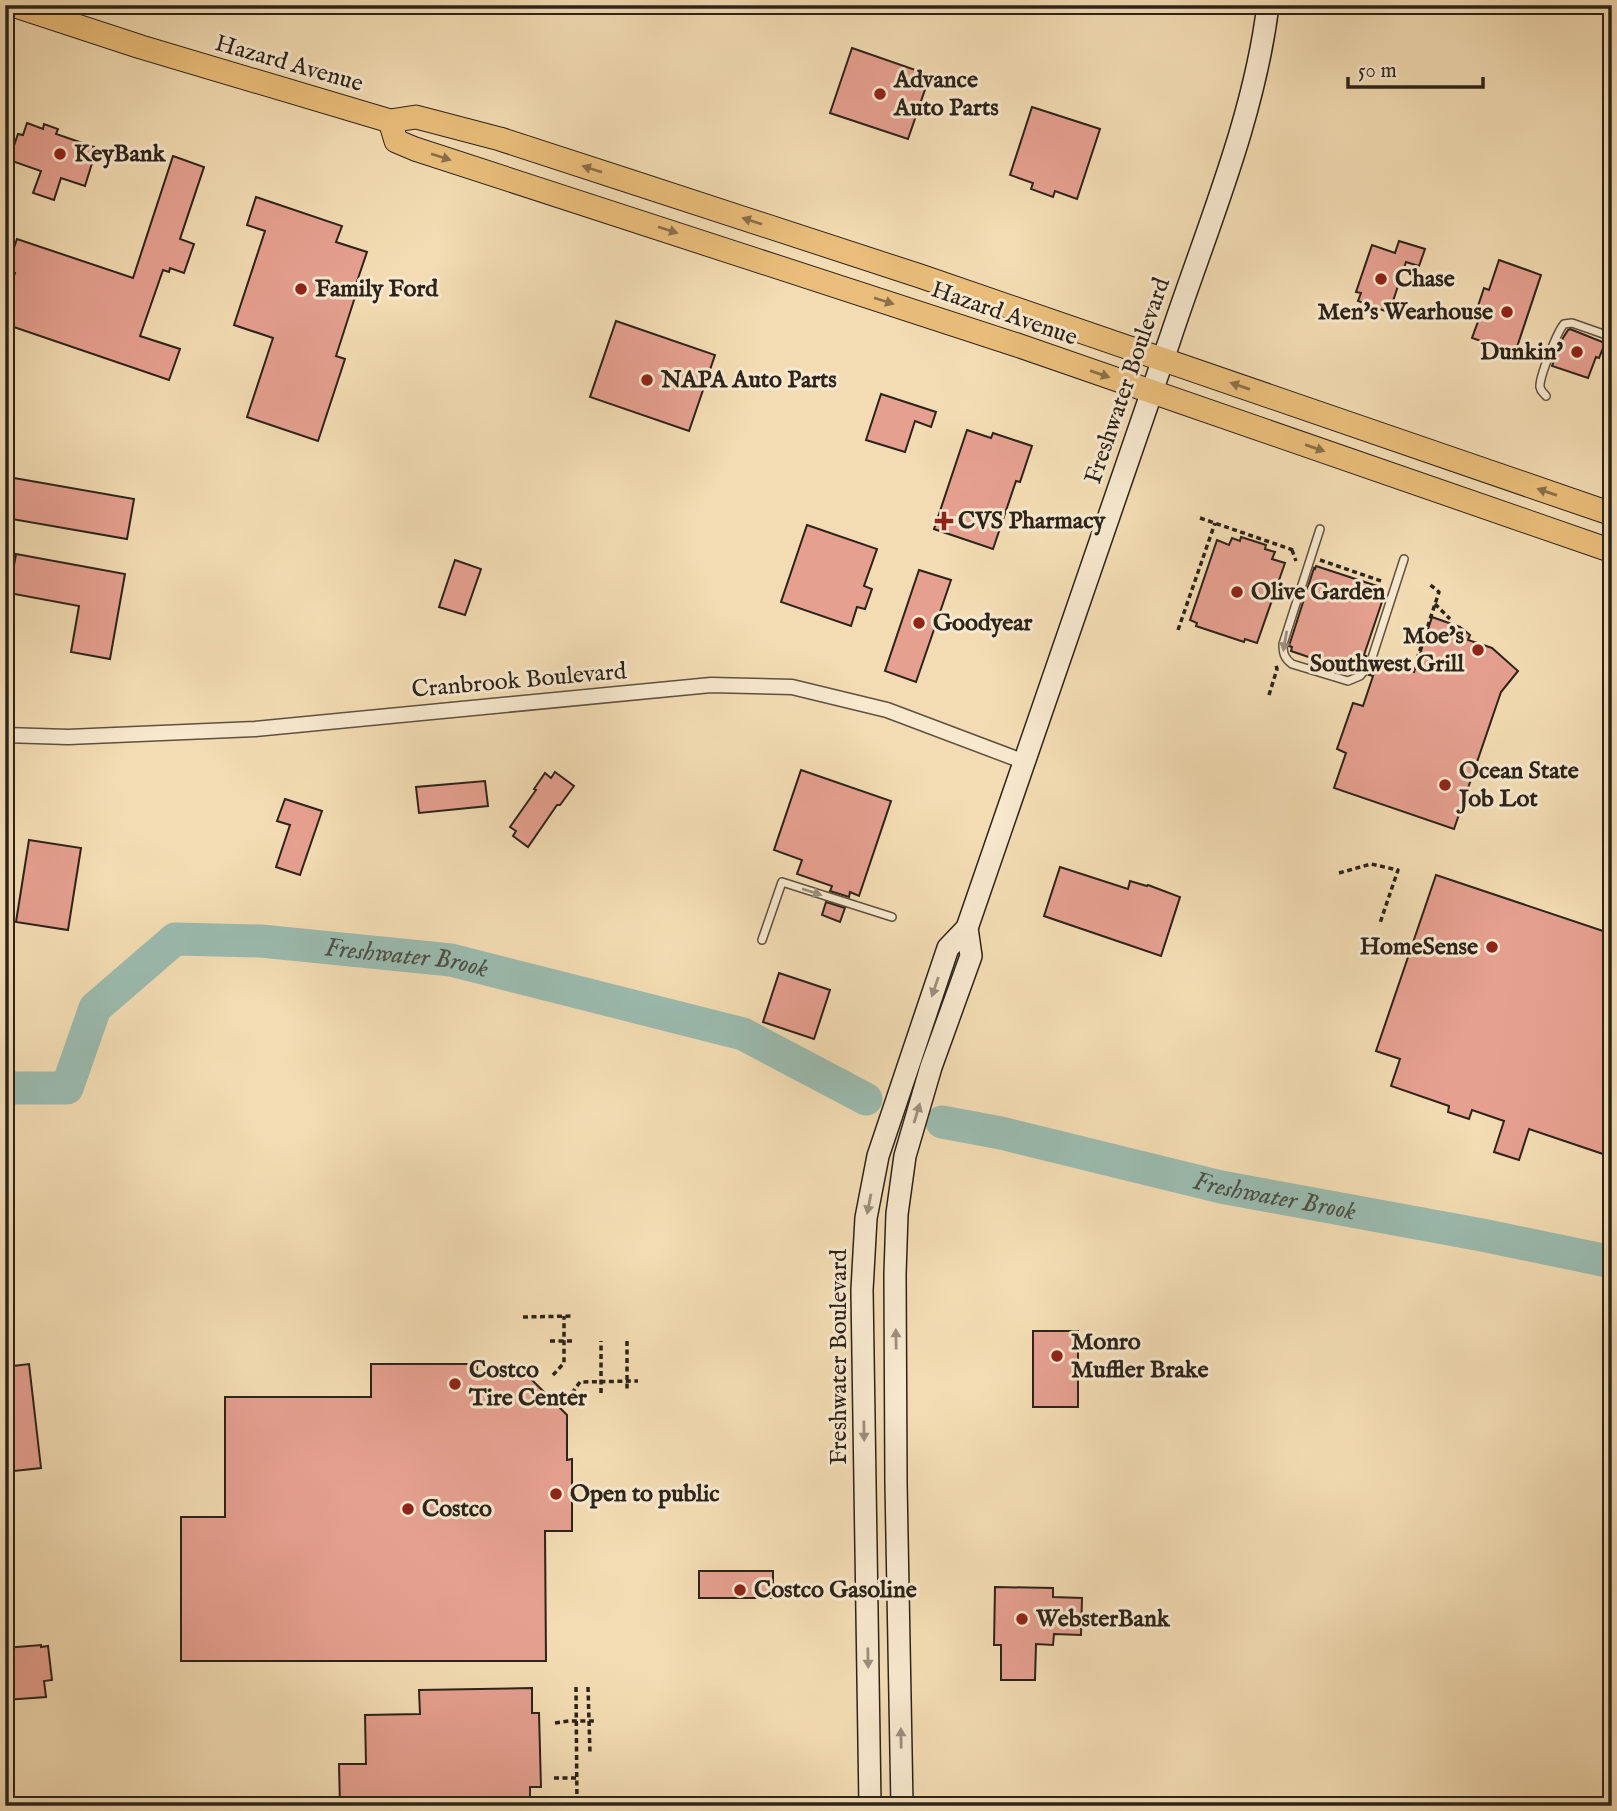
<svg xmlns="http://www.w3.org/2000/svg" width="1617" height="1811" font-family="'IM FELL English',serif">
<rect width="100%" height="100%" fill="#f3dcb3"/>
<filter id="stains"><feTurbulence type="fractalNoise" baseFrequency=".00286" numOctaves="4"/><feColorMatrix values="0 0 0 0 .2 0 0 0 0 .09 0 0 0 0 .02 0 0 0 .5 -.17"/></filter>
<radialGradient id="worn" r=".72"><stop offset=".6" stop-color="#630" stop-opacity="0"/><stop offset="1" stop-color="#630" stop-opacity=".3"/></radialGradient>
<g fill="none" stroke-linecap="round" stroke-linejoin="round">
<!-- river -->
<g stroke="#9bbbaf" stroke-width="33">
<path id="s1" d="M5,1088H67L95,1008L175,939L261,941L451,960L743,1034L866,1099"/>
<path id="s2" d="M942,1122L1001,1133L1221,1187L1482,1235L1612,1262"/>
</g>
</g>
<!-- building -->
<g fill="#e6a090" stroke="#2c231a" stroke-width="2">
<polygon points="852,48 930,75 908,139 830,113"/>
<polygon points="1032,107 1100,129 1077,199 1055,191 1053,197 1031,189 1033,183 1010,175"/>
<polygon points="27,123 43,129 44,124 58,129 56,134 94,147 90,159 93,160 85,186 61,178 54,200 33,193 41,171 9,160 18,134 23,135"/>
<polygon points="173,156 204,167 180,239 194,244 184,273 170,268 169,272 163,270 140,336 180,349 169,380 5,324 5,302 15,273 6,270 17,239 133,278"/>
<polygon points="256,197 342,226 336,242 367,252 352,296 355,297 336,356 345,359 318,441 247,417 273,338 234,325 265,231 247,225"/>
<polygon points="1399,241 1425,249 1419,266 1406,262 1392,304 1388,303 1385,311 1358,301 1361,293 1356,292 1372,245 1395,253"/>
<polygon points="1499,260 1541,275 1515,353 1472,338 1483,308 1478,306 1484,288 1489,290"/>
<polygon points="616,321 715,355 689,431 590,397"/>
<polygon points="1570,329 1605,343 1599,358 1596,357 1588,378 1552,366 1563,338 1568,330"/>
<polygon points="881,394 936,412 931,427 915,421 905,452 866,440"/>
<polygon points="967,430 991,438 993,433 1032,446 1020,482 1016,481 993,549 934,529"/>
<polygon points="14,478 134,499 127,539 6,518"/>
<polygon points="807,525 877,549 864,586 872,589 865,609 857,607 851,626 781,602"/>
<polygon points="1241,537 1266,545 1265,549 1275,552 1272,559 1285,563 1257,643 1245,639 1244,642 1196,626 1197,623 1190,620 1217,540 1229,545 1232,538 1240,541"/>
<polygon points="16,554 125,574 110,659 71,652 79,606 9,593"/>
<polygon points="455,560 481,569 465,615 439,607"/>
<polygon points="1316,566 1383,588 1382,591 1385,593 1364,655 1366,656 1365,661 1357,670 1330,661 1329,664 1291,651 1292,647 1289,646 1314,568 1315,569"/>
<polygon points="919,570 951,580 916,682 885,671"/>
<polygon points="1432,617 1460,627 1470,635 1468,640 1492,648 1518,671 1501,692 1454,829 1334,788 1346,753 1337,749 1353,703 1363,706 1373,676 1369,675 1375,668 1378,660 1414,672"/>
<polygon points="801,770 891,801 859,896 850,892 849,897 830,891 832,886 797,874 802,860 774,850"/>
<polygon points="555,772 574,786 560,805 557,805 528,847 513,836 516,831 510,827 536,790 534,789 545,773 551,778"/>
<polygon points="485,781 488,806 419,813 416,787"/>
<polygon points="285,799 322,811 300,875 276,867 290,825 277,821"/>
<polygon points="29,840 81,848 68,930 16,922"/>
<polygon points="1060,867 1128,889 1130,881 1147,886 1148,885 1180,897 1161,956 1044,916"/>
<polygon points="1436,875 1612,934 1612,1157 1529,1129 1519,1160 1494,1152 1504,1121 1472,1110 1469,1119 1448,1112 1449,1106 1391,1086 1400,1059 1376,1051"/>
<polygon points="826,902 845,908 840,922 822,915"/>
<polygon points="779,973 830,990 814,1039 763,1022"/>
<rect x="1033" y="1331" width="45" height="76"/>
<polygon points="29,1364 41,1468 5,1472 5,1367"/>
<polygon points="371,1364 477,1364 477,1373 525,1373 567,1415 567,1460 572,1459 572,1531 545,1531 546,1661 181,1661 181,1517 225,1517 225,1397 371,1397"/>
<rect x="699" y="1571" width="74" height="27"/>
<polygon points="995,1587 1053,1588 1053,1597 1082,1598 1081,1635 1054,1634 1053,1645 1036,1644 1035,1680 1001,1680 1001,1645 994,1645"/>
<polygon points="41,1645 41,1647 48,1646 52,1680 44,1681 46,1697 5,1700 5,1648"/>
<polygon points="532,1688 532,1713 539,1713 541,1787 530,1787 530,1806 340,1806 339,1764 366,1764 365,1715 420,1714 419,1690"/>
</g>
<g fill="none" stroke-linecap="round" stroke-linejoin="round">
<defs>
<g id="lane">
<path d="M1546,396C1543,392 1541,392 1540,387C1539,378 1557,332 1564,324L1572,323L1612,337"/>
<path d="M1320,529L1283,644C1283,653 1284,658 1292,664L1348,681L1360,676L1370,664L1404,559"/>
<polyline points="762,940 782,882 892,917"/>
</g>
<polyline id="street" points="5,735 68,737 255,729 711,685 792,687 887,710 1025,762"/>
<g id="secondary">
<path d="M870,1806L862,1290L866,1218L878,1156L948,948L967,928C1035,732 1103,536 1170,339C1206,230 1254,120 1268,5"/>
<polyline points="902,1806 896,1483 895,1274 897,1214 905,1156 931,1067 971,956 967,928"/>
</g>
<g id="primary">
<polyline points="13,5 141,47 390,121 416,117 500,139 632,182 920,276 1612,514"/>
<polyline points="390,121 396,141 415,149 1017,345 1612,551"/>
</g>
</defs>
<!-- lane casing -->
<use href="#lane" stroke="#5e5140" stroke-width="10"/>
<!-- street casing -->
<use href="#street" stroke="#5e5140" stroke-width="17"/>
<!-- secondary casing -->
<use href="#secondary" stroke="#2c231a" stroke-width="24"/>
<!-- primary casing -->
<use href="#primary" stroke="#2c231a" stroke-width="25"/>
<!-- path -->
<g stroke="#2c231a" stroke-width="3.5" stroke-dasharray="5 3.5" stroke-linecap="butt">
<polyline points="1200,518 1293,550"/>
<polyline points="1292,550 1296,561"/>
<polyline points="1320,560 1384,582"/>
<polyline points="1435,604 1450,619"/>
<polyline points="1178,630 1215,523"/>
<polyline points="1417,659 1439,592 1428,583"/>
<polyline points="1269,695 1277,669 1276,665"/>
<polyline points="1339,873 1371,864 1398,870 1380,923"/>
<polyline points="523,1317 572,1316"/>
<polyline points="550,1341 572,1341"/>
<polyline points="627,1341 627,1392"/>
<polyline points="553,1375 564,1363 564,1316"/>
<polyline points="572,1393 580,1382 638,1381"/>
<polyline points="601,1393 601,1341"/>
<polyline points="576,1687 577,1806"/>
<polyline points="588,1687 590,1753"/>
<polyline points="555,1723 569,1721 597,1721"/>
<polyline points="554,1778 577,1778"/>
</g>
<!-- lane -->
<use href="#lane" stroke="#f7e8ce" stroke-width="7"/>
<!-- street -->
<use href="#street" stroke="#f7e8ce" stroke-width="14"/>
<!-- secondary -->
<use href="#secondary" stroke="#f7e8ce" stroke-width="21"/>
<!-- primary -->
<use href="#primary" stroke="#eabe7a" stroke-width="23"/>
</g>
<!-- one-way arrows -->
<defs><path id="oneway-solid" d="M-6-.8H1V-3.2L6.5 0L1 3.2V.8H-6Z" transform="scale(1.75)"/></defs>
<g fill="#8b704a">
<use href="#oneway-solid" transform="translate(441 157) rotate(18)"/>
<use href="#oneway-solid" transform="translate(592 169) rotate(-162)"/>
<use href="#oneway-solid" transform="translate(752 221) rotate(-162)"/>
<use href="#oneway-solid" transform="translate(668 230) rotate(18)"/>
<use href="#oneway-solid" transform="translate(884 301) rotate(18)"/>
<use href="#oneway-solid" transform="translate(1100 374) rotate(19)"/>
<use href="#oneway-solid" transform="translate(1240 386) rotate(-161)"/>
<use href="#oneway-solid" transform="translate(1315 448) rotate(19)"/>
<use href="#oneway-solid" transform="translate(1547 492) rotate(-161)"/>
</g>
<g fill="#9c8f7d">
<use href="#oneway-solid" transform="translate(1285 641) rotate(100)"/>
<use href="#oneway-solid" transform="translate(812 892) rotate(18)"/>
<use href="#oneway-solid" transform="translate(935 987) rotate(109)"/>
<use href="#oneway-solid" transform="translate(917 1113) rotate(-73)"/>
<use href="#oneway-solid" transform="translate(869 1204) rotate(101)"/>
<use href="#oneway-solid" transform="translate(896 1339) rotate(-91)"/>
<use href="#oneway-solid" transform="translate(864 1431) rotate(89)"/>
<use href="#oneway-solid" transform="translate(868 1658) rotate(89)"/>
<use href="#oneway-solid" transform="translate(901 1738) rotate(-91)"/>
</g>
<!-- markers -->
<g fill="#8f2418" stroke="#f7e8ce" stroke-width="2.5">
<circle cx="880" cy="94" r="7"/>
<circle cx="60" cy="154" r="7"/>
<circle cx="1381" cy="279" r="7"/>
<circle cx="301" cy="289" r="7"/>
<circle cx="1507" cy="312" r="7"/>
<circle cx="1577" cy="352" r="7"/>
<circle cx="647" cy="380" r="7"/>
<path d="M940.5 510.5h7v7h7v7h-7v7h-7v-7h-7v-7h7z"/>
<circle cx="1237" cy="592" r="7"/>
<circle cx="919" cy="623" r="7"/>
<circle cx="1478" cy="650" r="7"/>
<circle cx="1445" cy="785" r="7"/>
<circle cx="1492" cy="947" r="7"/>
<circle cx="1057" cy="1356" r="7"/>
<circle cx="455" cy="1384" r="7"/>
<circle cx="556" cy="1494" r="7"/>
<circle cx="408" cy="1509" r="7"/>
<circle cx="740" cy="1590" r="7"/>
<circle cx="1022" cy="1619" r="7"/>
</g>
<g text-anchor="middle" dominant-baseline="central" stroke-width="6" stroke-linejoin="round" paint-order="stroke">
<!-- street labels -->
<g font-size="24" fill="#2c231a" stroke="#f7e8ce">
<text transform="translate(289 64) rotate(16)">Hazard Avenue</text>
<text transform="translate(1004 314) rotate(19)">Hazard Avenue</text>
<text transform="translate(1128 381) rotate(-71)">Freshwater Boulevard</text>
<text transform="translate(519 681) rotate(-5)">Cranbrook Boulevard</text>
<text transform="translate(839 1357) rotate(-90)">Freshwater Boulevard</text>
</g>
<!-- poi labels -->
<g font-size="24" font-weight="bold" fill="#2c231a" stroke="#f7e8ce" text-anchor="start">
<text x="894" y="80">Advance<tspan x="894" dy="28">Auto Parts</tspan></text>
<text x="74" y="154">KeyBank</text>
<text x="1395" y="279">Chase</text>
<text x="315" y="289">Family Ford</text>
<text x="1493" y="312" text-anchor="end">Men's Wearhouse</text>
<text x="1563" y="352" text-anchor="end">Dunkin'</text>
<text x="661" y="380">NAPA Auto Parts</text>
<text x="958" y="521">CVS Pharmacy</text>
<text x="1251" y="592">Olive Garden</text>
<text x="933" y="623">Goodyear</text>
<text x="1464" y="636" text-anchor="end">Moe's<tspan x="1464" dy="28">Southwest Grill</tspan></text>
<text x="1459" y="771">Ocean State<tspan x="1459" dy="28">Job Lot</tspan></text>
<text x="1478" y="947" text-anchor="end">HomeSense</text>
<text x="1071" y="1342">Monro<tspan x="1071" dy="28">Muffler Brake</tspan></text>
<text x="469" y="1370">Costco<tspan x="469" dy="28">Tire Center</tspan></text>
<text x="570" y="1494">Open to public</text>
<text x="422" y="1509">Costco</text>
<text x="754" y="1590">Costco Gasoline</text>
<text x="1036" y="1619">WebsterBank</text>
</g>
<!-- water labels -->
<g font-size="26" font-style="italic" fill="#4d5147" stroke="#f7e8ce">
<text stroke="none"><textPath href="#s1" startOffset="485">Freshwater Brook</textPath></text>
<text stroke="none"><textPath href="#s2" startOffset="341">Freshwater Brook</textPath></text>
</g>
</g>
<!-- margin -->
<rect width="1617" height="1811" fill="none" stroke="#f3dcb3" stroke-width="28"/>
<rect x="7" y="7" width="1603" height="1797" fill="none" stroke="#2c231a" stroke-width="3.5"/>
<rect x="14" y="14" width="1589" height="1783" fill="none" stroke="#2c231a" stroke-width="2"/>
<!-- scale -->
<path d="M1348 77v10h135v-10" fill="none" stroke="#2c231a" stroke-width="3.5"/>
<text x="1358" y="77" font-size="21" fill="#2c231a" stroke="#f7e8ce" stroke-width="5" paint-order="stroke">50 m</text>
<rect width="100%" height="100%" filter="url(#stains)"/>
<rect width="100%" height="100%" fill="url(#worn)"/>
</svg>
